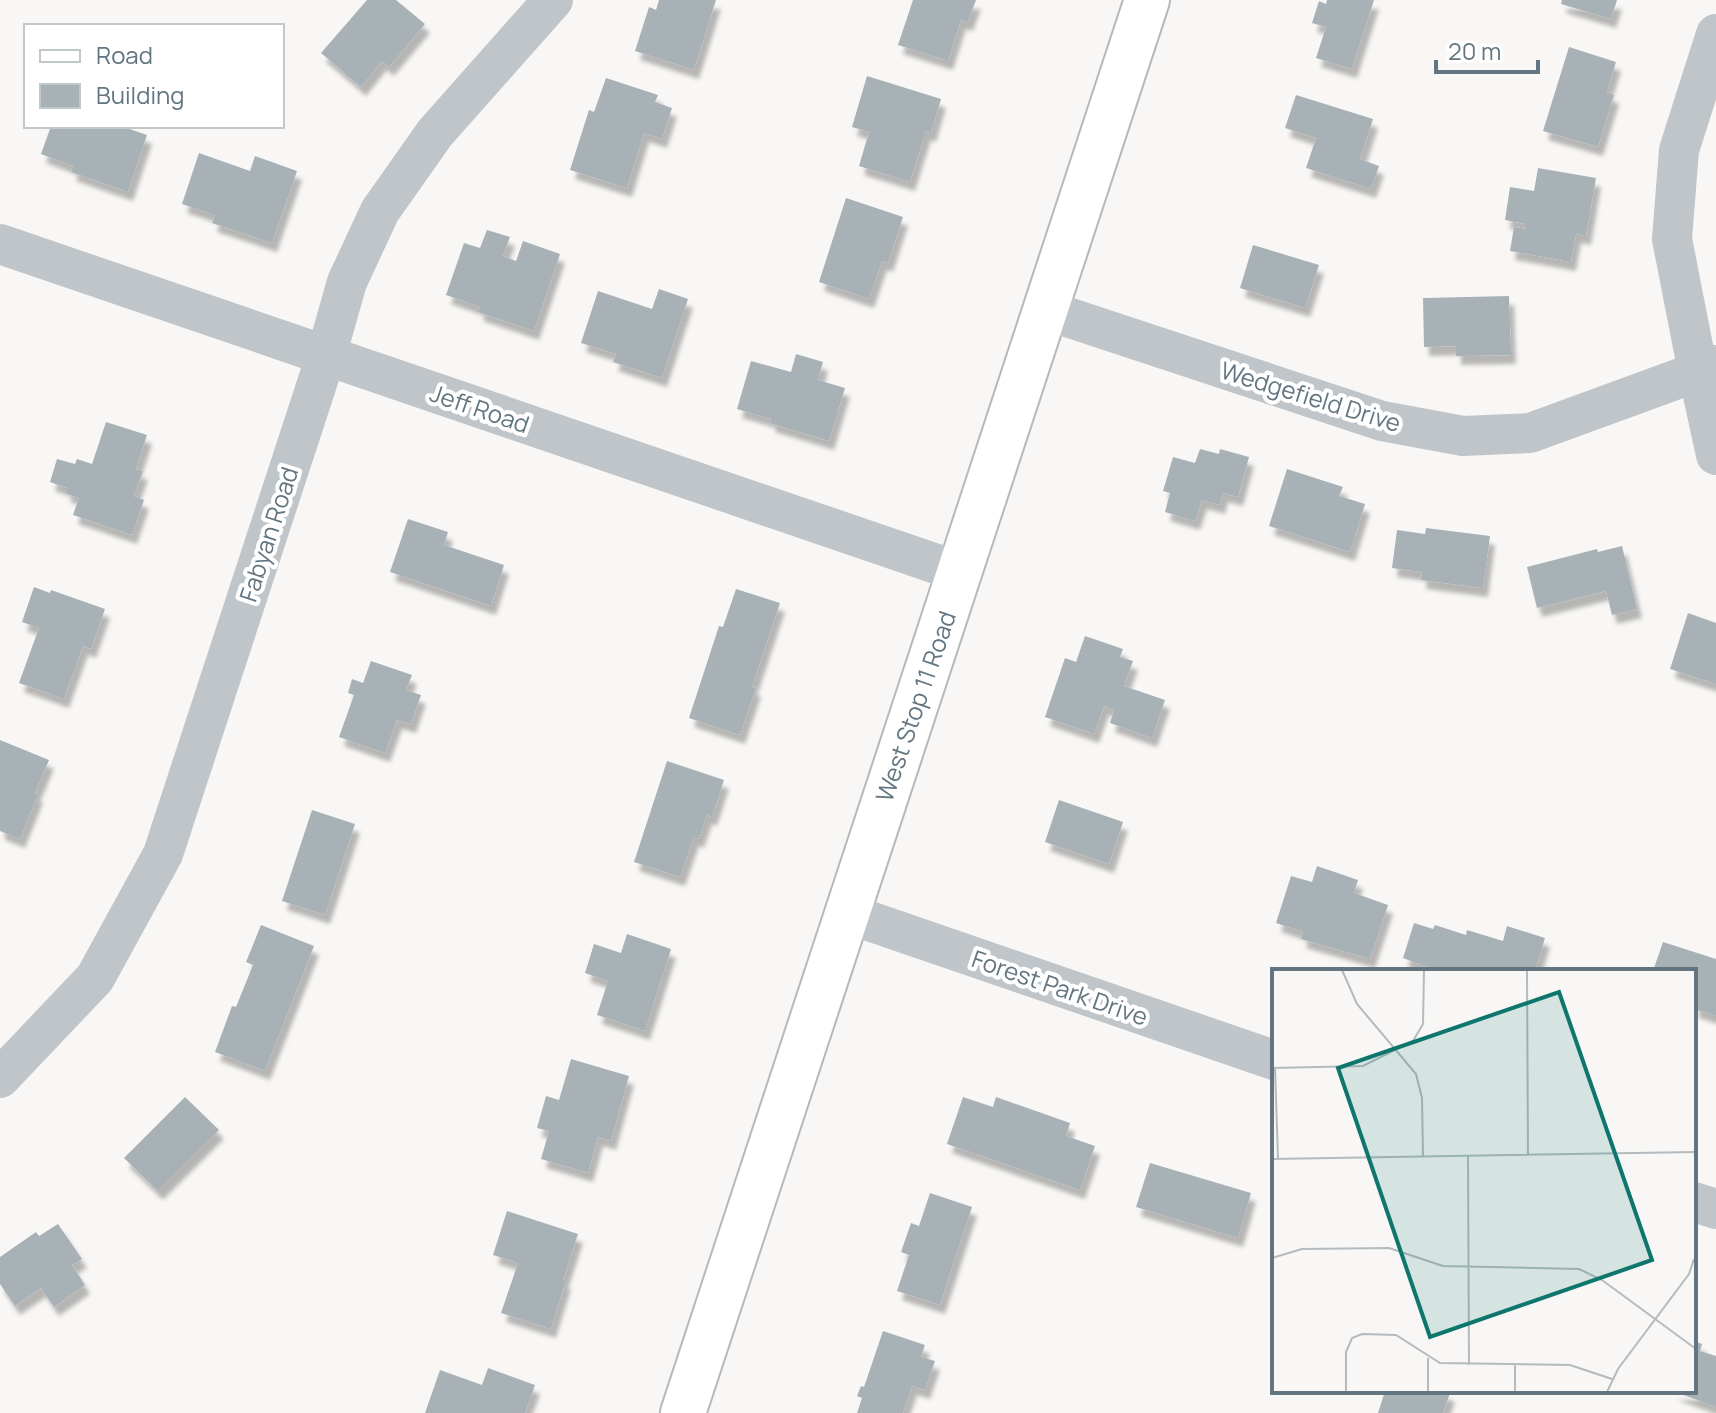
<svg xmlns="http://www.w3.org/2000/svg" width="1716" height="1413" font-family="Manrope,sans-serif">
<defs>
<filter id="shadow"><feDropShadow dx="5" dy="9" stdDeviation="2" flood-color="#0004"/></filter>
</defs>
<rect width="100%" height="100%" fill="#f8f7f5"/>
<!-- building -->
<g fill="#a7b1b6" filter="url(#shadow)">
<polygon points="367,0 396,0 425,24 389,67 382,61 361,87 321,53"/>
<polygon points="659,0 716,0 694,70 635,51 649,7 656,10"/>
<polygon points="913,0 976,0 968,22 961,20 948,61 898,45"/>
<polygon points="1327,0 1374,0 1352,69 1316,58 1326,27 1312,23 1319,1 1326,4"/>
<polygon points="1562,0 1617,0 1611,19 1561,4"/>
<polygon points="1569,47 1616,62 1607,92 1614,95 1598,147 1543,131"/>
<polygon points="867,76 941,99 931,133 926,131 910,182 859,166 869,132 852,127"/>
<polygon points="606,78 658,95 655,102 672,108 662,139 644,133 627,188 570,170 589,110 594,112"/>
<polygon points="1296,95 1373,119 1360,159 1379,166 1371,189 1306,168 1316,138 1285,128"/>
<polygon points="51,126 121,126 147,135 128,192 71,172 73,166 41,154"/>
<polygon points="199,153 250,171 255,156 297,171 272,243 212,223 215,215 182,204"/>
<polygon points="1538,168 1596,178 1586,236 1576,234 1571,262 1510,251 1514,227 1526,229 1526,224 1505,220 1510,187 1534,191"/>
<polygon points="846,198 903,217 888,263 882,261 869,299 819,282"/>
<polygon points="487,230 510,237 503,256 516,261 523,241 560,254 534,331 478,312 480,307 446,295 464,243 480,248"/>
<polygon points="1253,245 1319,265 1305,308 1240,288"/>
<polygon points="659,289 688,299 662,378 613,362 616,354 581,343 598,291 652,309"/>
<polygon points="1509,296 1511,355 1456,356 1456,346 1424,347 1423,298"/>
<polygon points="796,354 823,362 818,380 845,388 829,441 770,423 771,419 737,409 751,361 791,372"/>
<polygon points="106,422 147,435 136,469 143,471 134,496 144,500 132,535 73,515 79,498 65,493 67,488 50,482 57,459 75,464 77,459 92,464"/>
<polygon points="1200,449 1219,454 1220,449 1249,457 1238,497 1223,493 1220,505 1202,500 1195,521 1165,512 1170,493 1163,491 1173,457 1195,463"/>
<polygon points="1287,469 1343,487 1339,496 1365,504 1350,552 1269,526"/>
<polygon points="408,519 448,532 444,545 504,565 491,606 390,572"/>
<polygon points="1426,528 1490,536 1483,588 1421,580 1422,572 1392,568 1397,530 1425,534"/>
<polygon points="1622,546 1637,609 1612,615 1606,591 1537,608 1527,567 1597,549 1598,552"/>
<polygon points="34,587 50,593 51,590 105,609 91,649 83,646 64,699 19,683 39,628 22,622"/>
<polygon points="736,589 780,603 752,687 756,688 740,735 689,718 719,626 723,627"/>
<polygon points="1688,613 1716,623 1716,684 1670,669"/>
<polygon points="1085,636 1123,649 1120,657 1133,661 1124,686 1165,700 1152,738 1110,723 1114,710 1104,706 1094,734 1045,717 1065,658 1076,662"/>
<polygon points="371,661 412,675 406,690 421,695 411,724 397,720 385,753 339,737 354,695 348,693 352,679 363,683"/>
<polygon points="0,740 49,760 35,793 38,794 20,839 0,831"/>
<polygon points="667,761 724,780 712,817 707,815 699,839 694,837 680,877 634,862"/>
<polygon points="1059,800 1123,822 1109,864 1045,842"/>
<polygon points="312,810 355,824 325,915 282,901"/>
<polygon points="1317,866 1358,880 1354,893 1388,905 1370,959 1301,939 1303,932 1276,923 1291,876 1312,882"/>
<polygon points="1414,923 1433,929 1435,925 1466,935 1467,930 1503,941 1507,926 1545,938 1535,971 1438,971 1403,958"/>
<polygon points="261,925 314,946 265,1071 215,1052 232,1006 236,1007 253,965 246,962"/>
<polygon points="627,934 671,949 645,1031 597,1015 608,981 585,973 594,944 621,953"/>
<polygon points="1663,942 1716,959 1716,1016 1694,1009 1694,971 1653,971"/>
<polygon points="571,1059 629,1076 611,1141 598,1137 588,1173 541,1159 549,1131 537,1128 546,1096 559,1100"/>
<polygon points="185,1097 219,1130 158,1191 124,1158"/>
<polygon points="963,1097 993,1107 996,1097 1070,1123 1066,1136 1095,1146 1080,1190 947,1144"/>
<polygon points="1150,1163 1251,1193 1238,1238 1136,1207"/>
<polygon points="930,1193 972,1207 940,1305 897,1291 909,1255 901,1252 911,1223 919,1226"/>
<polygon points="507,1211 578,1234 563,1280 566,1280 551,1329 501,1313 518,1263 493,1255"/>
<polygon points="58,1224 82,1259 72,1265 85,1285 54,1307 41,1288 15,1306 0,1284 0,1257 36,1232 39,1236"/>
<polygon points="883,1331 925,1345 921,1357 935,1361 925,1390 912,1386 903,1413 857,1413 862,1398 857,1396 861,1386 864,1387"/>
<polygon points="1694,1341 1702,1344 1700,1351 1716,1356 1716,1407 1673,1391 1694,1391"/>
<polygon points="488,1368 535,1385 525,1413 425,1413 440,1370 482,1385"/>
<polygon points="1385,1391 1445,1391 1450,1393 1443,1413 1378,1413"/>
</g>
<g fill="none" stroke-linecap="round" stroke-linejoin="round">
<defs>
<path id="secondary" d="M683,1413C837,942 994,471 1147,0"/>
</defs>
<!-- secondary casing -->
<use href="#secondary" stroke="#b3b9bd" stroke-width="48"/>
<!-- street -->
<g stroke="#c0c5c9" stroke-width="40">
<polyline points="1716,34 1679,150 1672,239 1698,372 1716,455"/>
<polyline points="0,244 960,572"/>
<polyline points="1046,310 1382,421 1463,436 1530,433 1716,365"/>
<polyline points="846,913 1274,1060"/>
<polyline points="0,1078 95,978 163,854 326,356 347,282 380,211 435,133 553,0"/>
<polyline points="1694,1202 1716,1209"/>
</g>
<!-- secondary -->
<use href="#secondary" stroke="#fff" stroke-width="44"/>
</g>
<g text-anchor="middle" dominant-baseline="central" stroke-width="8" stroke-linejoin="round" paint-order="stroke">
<!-- street labels -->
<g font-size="24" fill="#627580" stroke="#fff">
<text transform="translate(1311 396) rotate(17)">Wedgefield Drive</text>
<text transform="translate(480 408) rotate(19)">Jeff Road</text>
<text transform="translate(268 534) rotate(-72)">Fabyan Road</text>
<text transform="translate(915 706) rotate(-71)">West Stop 11 Road</text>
<text transform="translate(1060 987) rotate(19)">Forest Park Drive</text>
</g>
</g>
<!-- overview -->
<g transform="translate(1272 969)">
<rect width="424" height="424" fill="#f8f7f5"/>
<path fill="none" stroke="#b3bbbf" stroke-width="2" d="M70,1L85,35L144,105L150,129L151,187M255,1L256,186M0,99L91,97L141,72L151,55L152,1M3,99L6,189M196,186L197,396M0,190L424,183M0,289L30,280L117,279L171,297L307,300L330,311L424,380M156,389V423M74,423V383L80,369L90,365L124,366L168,394L298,396L340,410M243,423V396M335,423L346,400L417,305L422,290"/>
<path fill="#0f766e" fill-opacity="0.15" stroke="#0f766e" stroke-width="4" d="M287,23L380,291L158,368L66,99Z"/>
<rect width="424" height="424" fill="none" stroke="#627580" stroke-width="4"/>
</g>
<!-- legend -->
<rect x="24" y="24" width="260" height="104" fill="#ffffff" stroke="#c0c8cc" stroke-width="2"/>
<rect x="40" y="50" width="40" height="12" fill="#ffffff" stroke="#c0c8cc" stroke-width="2"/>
<text x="96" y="64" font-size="24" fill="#627580">Road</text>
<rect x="40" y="84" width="40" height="24" fill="#a7b1b6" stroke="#c0c8cc" stroke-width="2"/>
<text x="96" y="104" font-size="24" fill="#627580">Building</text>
<!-- scale -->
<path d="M1436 60v12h102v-12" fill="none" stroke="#627580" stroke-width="4"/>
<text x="1448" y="60" font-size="24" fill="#627580" stroke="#ffffff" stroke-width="6" paint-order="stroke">20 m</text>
</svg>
